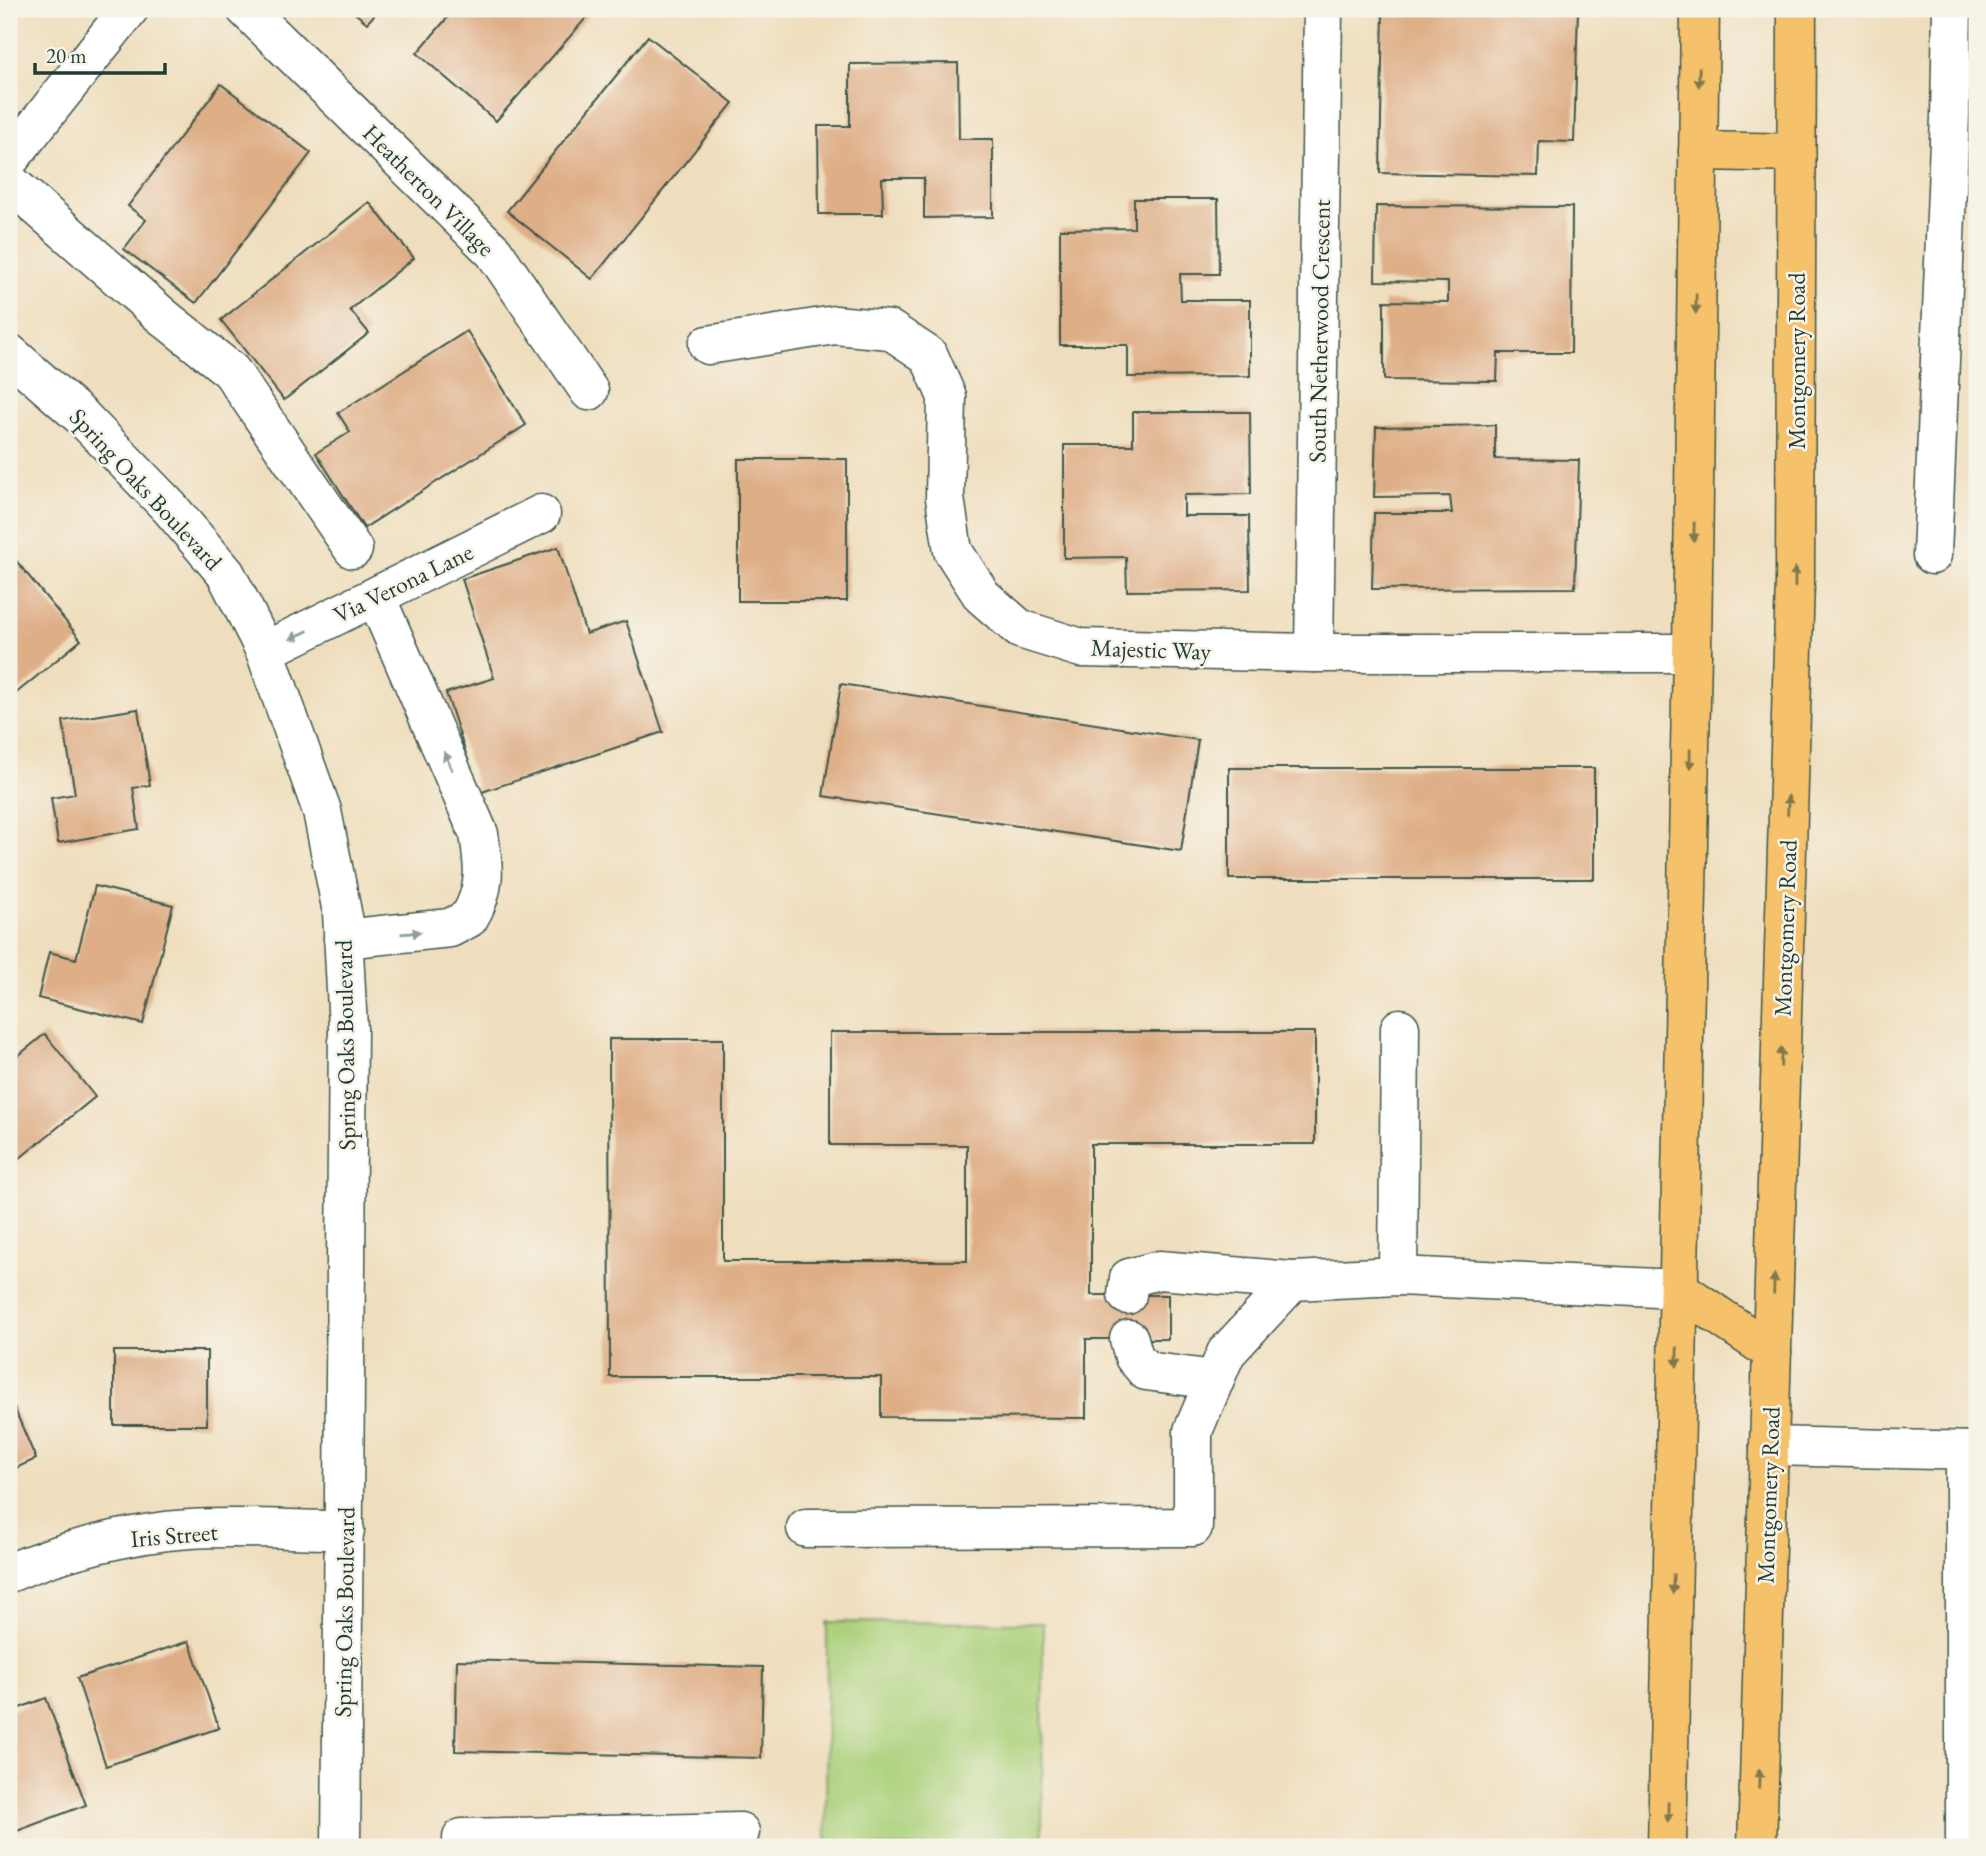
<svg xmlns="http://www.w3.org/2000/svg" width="1986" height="1856" font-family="'EB Garamond',serif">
<rect width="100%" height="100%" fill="#f7f3e8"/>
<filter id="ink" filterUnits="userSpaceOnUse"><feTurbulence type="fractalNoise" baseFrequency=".0143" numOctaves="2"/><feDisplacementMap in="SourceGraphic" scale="14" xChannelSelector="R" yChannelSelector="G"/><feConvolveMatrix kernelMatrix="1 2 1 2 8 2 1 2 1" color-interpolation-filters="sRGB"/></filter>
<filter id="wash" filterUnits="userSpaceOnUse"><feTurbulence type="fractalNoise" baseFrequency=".00686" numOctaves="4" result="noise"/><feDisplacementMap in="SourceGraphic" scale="28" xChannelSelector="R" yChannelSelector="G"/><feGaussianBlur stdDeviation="1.57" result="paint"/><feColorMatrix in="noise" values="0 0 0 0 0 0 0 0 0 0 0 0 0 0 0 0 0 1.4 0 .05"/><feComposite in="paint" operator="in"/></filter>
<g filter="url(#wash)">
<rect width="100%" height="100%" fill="#efdebd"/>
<!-- green -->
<polygon fill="#acd17b" stroke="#668758" stroke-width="2" points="827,1622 1043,1623 1042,1847 826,1847"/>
<g id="blocks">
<!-- building -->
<g fill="#deae86">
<polygon points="350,9 380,9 367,23"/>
<polygon points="455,9 594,9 496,121 417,53"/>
<polygon points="1383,9 1578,9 1574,142 1539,141 1538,176 1380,173"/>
<polygon points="648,36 733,103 592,279 507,211"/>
<polygon points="958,63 959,139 993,139 993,217 924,218 924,178 882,178 883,214 819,214 818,126 850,126 850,64"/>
<polygon points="221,84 311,153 196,303 124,249 146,220 128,206"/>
<polygon points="1134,199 1218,199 1219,274 1180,274 1181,300 1250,300 1250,376 1128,377 1128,345 1060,345 1060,229 1134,228"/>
<polygon points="369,202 414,258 350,310 369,333 284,400 221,320"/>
<polygon points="1376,206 1572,207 1571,353 1498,353 1497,381 1384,380 1384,301 1448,302 1448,282 1375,281"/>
<polygon points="467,331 526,425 364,528 316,453 350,432 338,413"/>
<polygon points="1133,412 1250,412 1251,494 1184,495 1184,516 1249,516 1250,590 1127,591 1126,557 1064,558 1064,445 1133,445"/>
<polygon points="1495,425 1495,459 1579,460 1575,588 1372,589 1374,513 1452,513 1450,496 1374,497 1376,427"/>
<rect x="738" y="459" width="109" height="142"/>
<polygon points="558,547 586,634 626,621 663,732 479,793 446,693 494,678 462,579"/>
<polygon points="9,552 81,640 9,699"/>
<polygon points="841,684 1198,740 1181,851 823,796"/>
<polygon points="138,709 150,785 133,788 139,829 58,843 51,798 75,794 63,721"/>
<rect x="1229" y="768" width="365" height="111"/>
<polygon points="95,886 173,905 143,1024 38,998 49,952 76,959"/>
<polygon points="830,1032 1315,1032 1315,1144 1091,1144 1091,1295 1168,1295 1168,1339 1086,1339 1086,1418 881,1417 881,1377 610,1377 609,1039 723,1039 723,1261 967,1261 967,1145 830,1145"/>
<polygon points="45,1034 95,1097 9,1167 9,1063"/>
<rect x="114" y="1351" width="93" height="74"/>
<polygon points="13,1405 36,1459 9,1471 9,1407"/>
<polygon points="189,1641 219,1728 106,1766 77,1678"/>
<polygon points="457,1660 763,1667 761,1758 455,1751"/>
<polygon points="46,1698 86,1805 9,1834 9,1712"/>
</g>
</g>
</g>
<g filter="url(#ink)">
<use href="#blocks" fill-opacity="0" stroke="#3e5549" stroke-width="2"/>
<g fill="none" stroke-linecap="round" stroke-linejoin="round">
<defs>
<g id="minor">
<polyline points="246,9 494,252 589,391"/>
<polyline points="9,160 129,9"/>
<polyline points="9,182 162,316 231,371 353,549"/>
<polyline points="708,345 835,325 890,330 929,356 947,397 945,498 953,551 982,596 1020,629 1081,648 1314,653 1692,653"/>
<polyline points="9,353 82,417 170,508 226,574 265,651 322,811 342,912 348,1029 341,1847"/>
<polyline points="1932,555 1950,117 1952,9"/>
<polyline points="265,651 541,514"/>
<polyline points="1314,653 1323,9"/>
<path d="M343,939L450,928L469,918C487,888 484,867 479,834L376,597"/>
<polyline points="1398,1276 1400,1028"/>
<polyline points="1127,1295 1129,1278 1159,1270 1293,1281"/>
<polyline points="1129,1339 1134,1357 1146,1371 1215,1380"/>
<polyline points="1769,1446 1977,1451"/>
<polyline points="806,1528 1193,1527 1193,1431 1226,1353 1293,1281 1398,1276 1679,1289"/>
<path d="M9,1573C60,1551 134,1532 190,1529C241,1526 294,1530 345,1530"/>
<polyline points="462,1838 740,1832"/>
<polyline points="1965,1847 1965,1451"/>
</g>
<g id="major">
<polyline points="1698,151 1796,153"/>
<polyline points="1679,1289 1772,1352"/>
<polyline points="1667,1847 1692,653 1700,9"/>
<polyline points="1757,1847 1795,582 1797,9"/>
</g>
</defs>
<!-- minor casing -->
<use href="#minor" stroke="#3e5549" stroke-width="41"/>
<!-- major casing -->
<use href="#major" stroke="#3e5549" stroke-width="41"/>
<!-- minor -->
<use href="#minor" stroke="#fff" stroke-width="38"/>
<!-- major -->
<use href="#major" stroke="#f5c16b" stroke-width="38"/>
</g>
<!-- one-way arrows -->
<defs><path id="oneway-solid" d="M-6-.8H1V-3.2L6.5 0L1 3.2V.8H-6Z" transform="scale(1.75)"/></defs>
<g fill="#7f784d">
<use href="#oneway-solid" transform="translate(1699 77) rotate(91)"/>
<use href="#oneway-solid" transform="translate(1696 304) rotate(91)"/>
<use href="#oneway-solid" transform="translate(1694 532) rotate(91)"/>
<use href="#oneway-solid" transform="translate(1795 577) rotate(-89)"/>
<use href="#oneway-solid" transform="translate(1690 759) rotate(91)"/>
<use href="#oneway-solid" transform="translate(1788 805) rotate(-88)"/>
<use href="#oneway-solid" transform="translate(1781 1057) rotate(-88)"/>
<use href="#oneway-solid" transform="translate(1774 1284) rotate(-88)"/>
<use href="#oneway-solid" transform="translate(1677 1357) rotate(91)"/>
<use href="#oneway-solid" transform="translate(1673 1584) rotate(91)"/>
<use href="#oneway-solid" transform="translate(1759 1779) rotate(-88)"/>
<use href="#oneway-solid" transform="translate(1668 1812) rotate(91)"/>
</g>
<g fill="#8f9e9a">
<use href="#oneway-solid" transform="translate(299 635) rotate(154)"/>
<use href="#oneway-solid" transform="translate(448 761) rotate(-114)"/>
<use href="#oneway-solid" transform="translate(411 933) rotate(-5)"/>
</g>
</g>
<g text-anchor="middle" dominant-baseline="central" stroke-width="5" stroke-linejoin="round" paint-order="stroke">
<!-- street labels -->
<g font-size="24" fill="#1f3d34" stroke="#f7f3e8">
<text transform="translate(429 190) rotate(45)">Heatherton Village</text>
<text transform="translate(1319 331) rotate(-89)">South Netherwood Crescent</text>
<text transform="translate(1796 361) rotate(-90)">Montgomery Road</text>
<text transform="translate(146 489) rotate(47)">Spring Oaks Boulevard</text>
<text transform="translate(403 583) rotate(-26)">Via Verona Lane</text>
<text transform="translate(1151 649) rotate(2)">Majestic Way</text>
<text transform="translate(1785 928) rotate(-88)">Montgomery Road</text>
<text transform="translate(345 1045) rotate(-91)">Spring Oaks Boulevard</text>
<text transform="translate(1768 1495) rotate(-88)">Montgomery Road</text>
<text transform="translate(174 1535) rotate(-5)">Iris Street</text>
<text transform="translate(344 1612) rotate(-89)">Spring Oaks Boulevard</text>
</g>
</g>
<!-- margin -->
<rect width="1986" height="1856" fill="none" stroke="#f7f3e8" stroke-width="35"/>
<!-- scale -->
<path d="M35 63v10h130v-10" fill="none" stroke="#1f3d34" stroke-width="3.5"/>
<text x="46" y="63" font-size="21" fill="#1f3d34" stroke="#f7f3e8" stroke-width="5" paint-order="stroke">20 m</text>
</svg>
